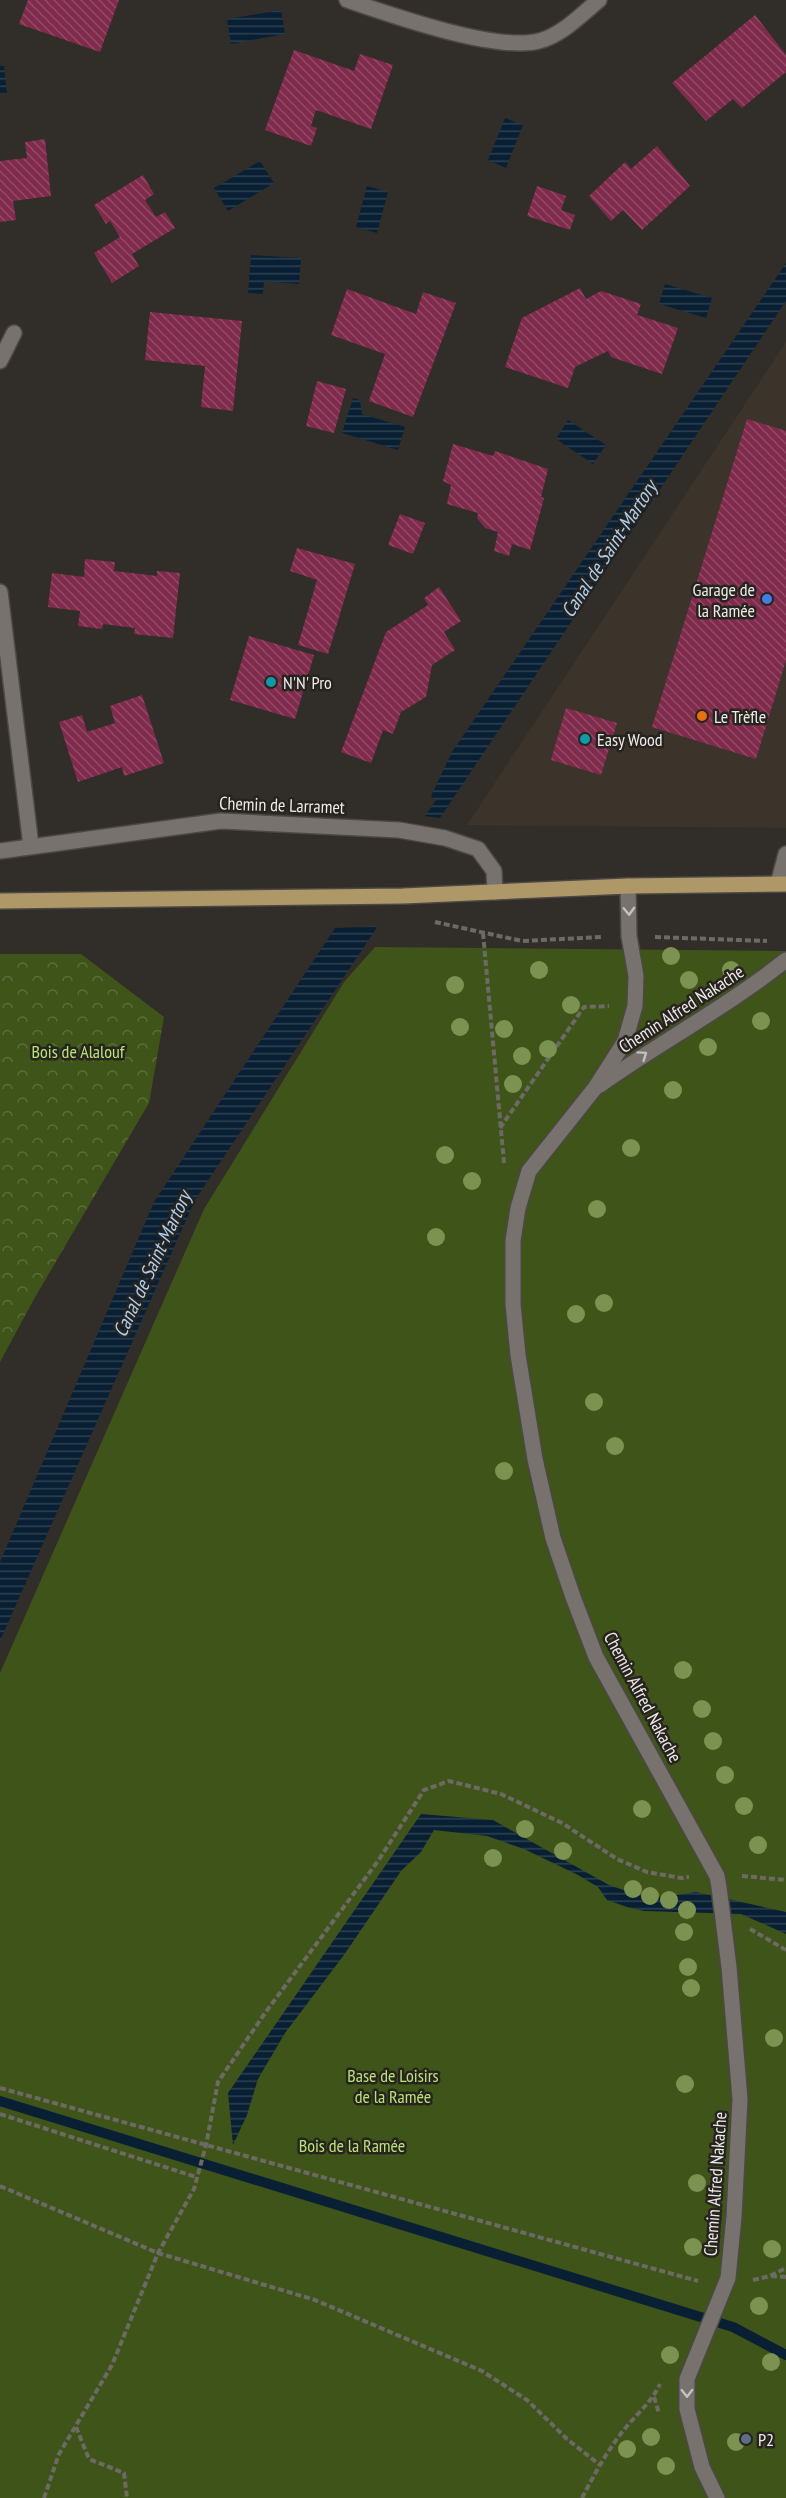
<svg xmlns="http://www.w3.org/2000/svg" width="786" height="2498" font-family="'PT Sans Narrow',sans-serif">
<defs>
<pattern id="forest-crowns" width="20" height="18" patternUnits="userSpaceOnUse" patternTransform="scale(1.5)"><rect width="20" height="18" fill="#3f5419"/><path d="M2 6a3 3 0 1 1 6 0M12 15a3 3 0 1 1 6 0" fill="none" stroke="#5b6d3a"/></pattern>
<pattern id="water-rules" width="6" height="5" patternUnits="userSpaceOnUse" patternTransform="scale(1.5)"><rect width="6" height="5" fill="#092034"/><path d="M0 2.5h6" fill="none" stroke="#2d4151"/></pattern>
<pattern id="building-back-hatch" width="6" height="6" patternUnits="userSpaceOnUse" patternTransform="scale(1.5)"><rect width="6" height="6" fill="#802b4c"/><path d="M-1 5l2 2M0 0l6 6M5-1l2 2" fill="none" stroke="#924a66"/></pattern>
</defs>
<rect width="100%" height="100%" fill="#312d29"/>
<!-- built -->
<polygon fill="#3c342b" points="786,342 786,828 467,825"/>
<!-- forest -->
<polygon fill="url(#forest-crowns)" points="0,954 81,954 164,1017 149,1103 34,1299 0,1362"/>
<!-- park -->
<polygon fill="#3f5419" points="375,947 786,951 786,2498 0,2498 0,1673 204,1209 344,982"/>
<!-- water -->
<g fill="url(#water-rules)">
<polygon points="281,10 285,34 231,44 227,19"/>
<polygon points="4,66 7,93 0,93 0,66"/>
<polygon points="505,118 523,125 506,168 488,160"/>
<polygon points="260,161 274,183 228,211 214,188"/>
<polygon points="367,186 388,192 377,233 356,227"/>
<polygon points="251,255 301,258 299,284 264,281 263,294 248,293"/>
<polygon points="786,263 786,301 440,818 425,816 436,800 431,796 452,752"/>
<polygon points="665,284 712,298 706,318 659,304"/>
<polygon points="353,398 360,400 362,414 405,427 398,450 342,433"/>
<polygon points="568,420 606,445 593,464 556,439"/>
<polygon points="378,926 195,1200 0,1641 0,1562 154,1202 335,928"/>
<polygon points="421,1814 493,1820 609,1885 638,1895 663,1897 696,1892 786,1912 786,1934 741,1914 644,1911 627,1907 607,1900 598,1887 578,1875 524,1849 487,1836 434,1830 421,1852 401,1871 344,1955 285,2033 258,2079 247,2115 233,2145 228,2093"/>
</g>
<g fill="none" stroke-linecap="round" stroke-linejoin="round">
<!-- stream -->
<polyline stroke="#092034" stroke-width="10" points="0,2101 733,2327 786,2355"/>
</g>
<!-- building -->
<g fill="url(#building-back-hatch)">
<polygon points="28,0 119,0 100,52 19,24"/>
<polygon points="755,15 786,55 786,72 742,108 733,99 706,121 672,83"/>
<polygon points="294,50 354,71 360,54 393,65 371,129 316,110 311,126 317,128 311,146 265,130"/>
<polygon points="45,139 51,196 13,201 16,220 0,222 0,161 27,158 25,142"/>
<polygon points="657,146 690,186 642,230 623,210 611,221 589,196 625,162 631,169"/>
<polygon points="143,175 154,194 145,200 156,217 165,212 175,228 132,254 139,266 112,283 94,253 120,237 110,221 106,224 94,205"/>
<polygon points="537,186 566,196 561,210 575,215 570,230 527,216"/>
<polygon points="580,288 586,299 601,291 641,304 637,315 678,328 662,374 611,357 608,351 575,367 568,388 505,367 522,318"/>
<polygon points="347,289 416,314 423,292 456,303 413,417 369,401 385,354 331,335"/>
<polygon points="150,312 242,321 233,411 201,407 205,366 145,360"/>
<polygon points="317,381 346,389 334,433 306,426"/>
<polygon points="747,419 786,431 786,660 756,759 652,727"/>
<polygon points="453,444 493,456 495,451 548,469 541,497 544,498 530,550 512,544 509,556 494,551 498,532 485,528 477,518 478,513 447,504 451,485 443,481"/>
<polygon points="400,514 425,523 413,554 388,545"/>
<polygon points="297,548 355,564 328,654 298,645 317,580 290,571"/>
<polygon points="85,559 115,562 114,571 157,576 157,571 180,573 173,638 134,634 135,628 103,624 102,629 78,626 80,611 48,607 52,573 84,577"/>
<polygon points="439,587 461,621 444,632 455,650 432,665 426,697 401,712 393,734 383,730 371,763 341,752 386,632 428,605 424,598"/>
<polygon points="249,636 314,655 295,719 230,700"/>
<polygon points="142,695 164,763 124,776 122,767 78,782 59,722 82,715 87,732 115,723 110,706"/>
<polygon points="566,708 617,723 601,775 551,760"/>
</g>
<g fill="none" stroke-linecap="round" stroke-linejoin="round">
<defs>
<g id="minor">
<path d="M347,0C391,15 496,52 539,41C561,36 582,14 599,0"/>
<polyline points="0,361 14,333"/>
<polyline points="0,592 31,846"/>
<polyline points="0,851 221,821 399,830 445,838 478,849 494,871 495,892"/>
<polyline points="778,884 786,854"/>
<polyline points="628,886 629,936 636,976 635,1006 625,1041 595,1088 529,1171 518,1208 513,1241 513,1304 518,1355 535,1459 553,1538 573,1597 596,1657 717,1876 719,1887 729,1967 740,2099 734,2217 728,2278 687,2379 687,2409 702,2467 717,2498"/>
<path d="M600,1085C661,1042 728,1006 786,960"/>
</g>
<polyline id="major" points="0,901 403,896 628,886 786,884"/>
</defs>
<!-- minor casing -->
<use href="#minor" stroke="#4c4845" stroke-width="18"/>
<!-- major casing -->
<use href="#major" stroke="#4c4845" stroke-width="18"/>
<!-- path -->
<g stroke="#6d6a66" stroke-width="4" stroke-dasharray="6 3" stroke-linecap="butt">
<polyline points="435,922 522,941 602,937"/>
<polyline points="483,933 504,1163"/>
<polyline points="655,937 767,941"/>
<polyline points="500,1128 584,1007 609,1006"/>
<polyline points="742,1876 786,1880"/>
<polyline points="750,1929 786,1950"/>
<polyline points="0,2088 698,2281"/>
<polyline points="0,2114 196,2177"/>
<polyline points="0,2186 158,2253 315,2300 482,2371 527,2400 567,2439 600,2465"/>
<polyline points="771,2276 786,2277"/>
<polyline points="753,2280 770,2276 786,2268"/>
<polyline points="654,2397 659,2413"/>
<polyline points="76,2427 89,2459 124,2473 127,2498"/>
<polyline points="44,2498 59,2454 112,2365 158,2253 194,2189 206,2145 218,2082 265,2013 378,1861 424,1790 449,1781 501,1794 562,1823 617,1859 647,1872 681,1878 689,1877"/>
<path d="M582,2498C595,2473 609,2447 628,2425C640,2411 652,2401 660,2384"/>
</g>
<!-- minor -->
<use href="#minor" stroke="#77726e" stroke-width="15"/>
<!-- major -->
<use href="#major" stroke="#ae9867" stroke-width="15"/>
</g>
<!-- trees -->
<g fill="#7b9251">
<circle cx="671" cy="956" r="9"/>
<circle cx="539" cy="970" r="9"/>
<circle cx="731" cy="970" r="9"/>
<circle cx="689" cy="980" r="9"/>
<circle cx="455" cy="985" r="9"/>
<circle cx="571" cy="1005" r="9"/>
<circle cx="761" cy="1021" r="9"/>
<circle cx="460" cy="1027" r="9"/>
<circle cx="504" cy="1029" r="9"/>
<circle cx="708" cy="1047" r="9"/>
<circle cx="548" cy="1049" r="9"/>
<circle cx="522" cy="1056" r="9"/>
<circle cx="513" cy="1084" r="9"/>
<circle cx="673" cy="1090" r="9"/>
<circle cx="631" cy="1148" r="9"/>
<circle cx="445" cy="1155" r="9"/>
<circle cx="472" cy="1181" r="9"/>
<circle cx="597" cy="1209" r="9"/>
<circle cx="436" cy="1237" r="9"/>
<circle cx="604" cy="1303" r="9"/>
<circle cx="576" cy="1314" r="9"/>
<circle cx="594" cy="1402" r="9"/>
<circle cx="615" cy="1446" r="9"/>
<circle cx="504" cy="1471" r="9"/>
<circle cx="683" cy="1670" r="9"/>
<circle cx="702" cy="1709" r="9"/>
<circle cx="713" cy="1741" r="9"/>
<circle cx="725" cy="1775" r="9"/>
<circle cx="744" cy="1806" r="9"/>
<circle cx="642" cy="1809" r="9"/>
<circle cx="525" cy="1829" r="9"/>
<circle cx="758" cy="1845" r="9"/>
<circle cx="563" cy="1851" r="9"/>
<circle cx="493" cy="1858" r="9"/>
<circle cx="633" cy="1889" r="9"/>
<circle cx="650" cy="1896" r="9"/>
<circle cx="669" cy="1900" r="9"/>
<circle cx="687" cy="1910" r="9"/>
<circle cx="684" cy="1932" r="9"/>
<circle cx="688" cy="1967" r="9"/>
<circle cx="691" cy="1988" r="9"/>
<circle cx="774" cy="2038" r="9"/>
<circle cx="685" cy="2084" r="9"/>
<circle cx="697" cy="2183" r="9"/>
<circle cx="693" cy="2247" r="9"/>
<circle cx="772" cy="2249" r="9"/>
<circle cx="759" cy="2306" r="9"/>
<circle cx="670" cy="2355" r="9"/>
<circle cx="771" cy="2362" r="9"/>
<circle cx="651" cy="2437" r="9"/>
<circle cx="736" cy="2442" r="9"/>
<circle cx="627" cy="2449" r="9"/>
<circle cx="666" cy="2466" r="9"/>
</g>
<!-- one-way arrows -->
<defs><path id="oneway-chevron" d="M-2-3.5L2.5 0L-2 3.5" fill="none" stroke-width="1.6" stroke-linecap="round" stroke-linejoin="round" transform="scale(1.5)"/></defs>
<g stroke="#c4c1bd">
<use href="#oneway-chevron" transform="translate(629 911) rotate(88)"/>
<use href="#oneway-chevron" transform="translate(643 1055) rotate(-35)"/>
<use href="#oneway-chevron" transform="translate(687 2393) rotate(89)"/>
</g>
<!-- markers -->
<circle fill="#3f7fe0" stroke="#27231f" stroke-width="2" cx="767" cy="599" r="6"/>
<g fill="#0f9aa8" stroke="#27231f" stroke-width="2">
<circle cx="271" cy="682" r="6"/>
<circle cx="585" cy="739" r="6"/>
</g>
<circle fill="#e8710a" stroke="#27231f" stroke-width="2" cx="702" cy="716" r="6"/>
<circle fill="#5c6f8a" stroke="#27231f" stroke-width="2" cx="746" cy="2439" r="6"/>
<g text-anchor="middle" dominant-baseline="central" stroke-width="5" stroke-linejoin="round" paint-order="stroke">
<!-- poi labels -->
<g font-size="18" fill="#edebe8" stroke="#27231f" text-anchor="start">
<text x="755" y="589" text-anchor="end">Garage de<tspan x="755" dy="21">la Ramée</tspan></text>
<text x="283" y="682">N'N' Pro</text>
<text x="714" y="716">Le Trèfle</text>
<text x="597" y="739">Easy Wood</text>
<text x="758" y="2439">P2</text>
</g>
<!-- street labels -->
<g font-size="18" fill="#edebe8" stroke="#27231f">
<text transform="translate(282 805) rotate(2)">Chemin de Larramet</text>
<text transform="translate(681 1009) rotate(-33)">Chemin Alfred Nakache</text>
<text transform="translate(643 1697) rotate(62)">Chemin Alfred Nakache</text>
<text transform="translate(715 2184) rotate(-86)">Chemin Alfred Nakache</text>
</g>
<!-- park labels -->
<g font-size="18" fill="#b8e471" stroke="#27231f">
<text x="78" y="1051">Bois de Alalouf</text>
<text x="393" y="2075">Base de Loisirs<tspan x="393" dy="21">de la Ramée</tspan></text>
<text x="352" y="2145">Bois de la Ramée</text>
</g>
<!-- water labels -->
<g font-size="20" font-style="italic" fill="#accff1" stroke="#27231f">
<text transform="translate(609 549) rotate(-57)">Canal de Saint-Martory</text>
<text transform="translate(152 1264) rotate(-65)">Canal de Saint-Martory</text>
</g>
</g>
</svg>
